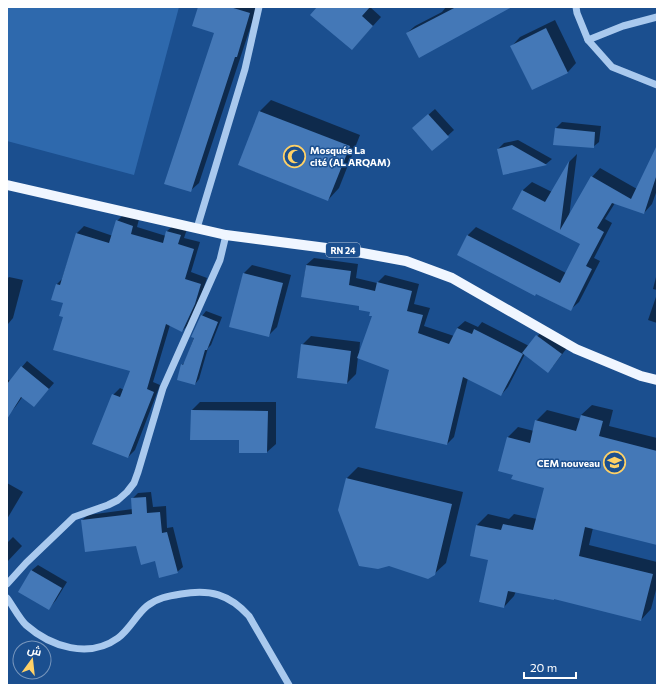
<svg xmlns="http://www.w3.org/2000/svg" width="664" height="692" font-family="Commissioner,Cairo,sans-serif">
<rect width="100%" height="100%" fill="#1b4f8f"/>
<!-- green -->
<polygon fill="#2e69ad" points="7,7 179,7 134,175 7,141"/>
<!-- shadow -->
<g fill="#0007">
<polygon points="199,7 257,7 199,183 190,191 216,32"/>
<polygon points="319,7 370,7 381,17 352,49"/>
<polygon points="446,7 510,7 407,33 415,26 442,12"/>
<polygon points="555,20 576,63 568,72 532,89 512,46 520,37"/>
<polygon points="271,100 360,135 339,188 328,200 239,165 260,111"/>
<polygon points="435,109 454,130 432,150 419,123"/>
<polygon points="562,122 601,126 599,142 593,147 556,128"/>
<polygon points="518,140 552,159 546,164 504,173 498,149 504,143"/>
<polygon points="657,147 657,190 652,204 644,213 615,203 605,219 612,223 594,258 600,261 579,302 570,310 458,254 468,235 476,227 566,273 582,244 514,209 523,190 532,182 552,192 570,161 577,154 569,217 592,177 600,168 637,189"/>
<polygon points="124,214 139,219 137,227 166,236 167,231 174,225 187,229 184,238 200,242 191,272 207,278 201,296 189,324 182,331 170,325 153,382 160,385 135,450 128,457 113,395 120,388 124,390 131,371 64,316 64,303 53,299 57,284 62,279 77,233 84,226 113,236 117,221"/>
<polygon points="314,258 358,264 356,278 377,283 385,275 419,284 414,304 430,308 424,326 454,336 457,328 465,321 478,327 482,322 529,346 543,330 567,348 553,366 525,354 508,387 501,395 468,378 454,437 447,444 390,369 358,357 356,374 347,383 302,345 311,336 360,342 359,355 374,316 371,311 361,305 302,296 306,265"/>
<polygon points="252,265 291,275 277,327 268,336 244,273"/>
<polygon points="657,273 657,290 653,289"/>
<polygon points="9,277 23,280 13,318 8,324 7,279"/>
<polygon points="657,294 657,323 648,320"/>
<polygon points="206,311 222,317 211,345 208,348 199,379 195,384 182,365 185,362 202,316"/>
<polygon points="27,361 54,383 34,406 23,396 16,406 11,412 7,409 7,379 10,381"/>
<polygon points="200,402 276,402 276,444 267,452 240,439 192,410"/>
<polygon points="592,405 613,410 609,426 657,438 657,544 593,528 589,545 657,562 657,586 651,609 641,620 554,598 516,591 514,596 504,607 489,559 471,555 477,525 488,514 509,519 514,514 537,519 546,487 514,474 508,437 518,427 534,431 536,421 547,410 581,419 581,415"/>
<polygon points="358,467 463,492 446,563 434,574 389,565 347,478"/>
<polygon points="7,483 23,492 7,519"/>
<polygon points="151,492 153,507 166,506 167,528 173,527 183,567 177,572 156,560 137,544 82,520 88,515 133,509 132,499 138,493"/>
<polygon points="13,537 22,546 7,562 7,543"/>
<polygon points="38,565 67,582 56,600 51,606 25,582 32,570"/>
</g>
<!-- building -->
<g fill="#4478b7">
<polygon points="198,7 230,7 250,13 237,57 235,57 191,192 164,184 214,33 192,26"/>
<polygon points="317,7 370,7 362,16 373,26 352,50 310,15"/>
<polygon points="456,7 512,7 419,58 406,33"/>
<polygon points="546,28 568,73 532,90 510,46"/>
<polygon points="259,111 350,146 328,201 238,165"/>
<polygon points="428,114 449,137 432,151 412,128"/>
<polygon points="555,128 595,132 594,148 553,145"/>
<polygon points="512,145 547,165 503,175 497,149"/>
<polygon points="657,145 657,174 644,214 612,203 597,228 604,232 586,266 592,269 571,311 536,294 535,296 457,255 467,235 560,283 580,244 512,209 522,190 545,202 569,161 560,230 591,176 631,199"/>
<polygon points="116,220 133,226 131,234 163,243 166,231 181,235 178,244 194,249 185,279 201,284 195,304 182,332 166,324 147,389 154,392 128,458 92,444 112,394 120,397 130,371 53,350 63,317 59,316 63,303 51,300 56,284 60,285 76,233 109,243"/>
<polygon points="306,265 351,271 349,285 375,291 377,282 412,291 407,311 423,315 418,333 449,344 457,328 472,334 474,329 523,354 501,396 463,377 447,445 375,428 389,370 357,358 372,316 369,316 370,312 359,310 359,306 301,297"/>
<polygon points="243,273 283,283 269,337 229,327"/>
<polygon points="201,315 218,322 207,350 205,350 195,385 177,380 181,364 183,365 194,338 191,337"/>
<polygon points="536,335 562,354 548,373 522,353"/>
<polygon points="301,344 351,351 347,384 297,378"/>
<polygon points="21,366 49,389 34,407 21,397 7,419 7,384"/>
<polygon points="191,410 268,411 267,453 239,453 239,440 190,440"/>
<polygon points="581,415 603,421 599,436 657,451 657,545 585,527 579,556 653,574 641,621 554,599 554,600 508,591 504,608 479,602 488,560 470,556 476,525 501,530 503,524 533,530 544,488 511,479 513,475 498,471 507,437 530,443 535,420 576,431"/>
<polygon points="346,478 452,504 435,575 428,579 389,566 378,569 359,566 338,510"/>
<polygon points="146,497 147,513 160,512 162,533 167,532 178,573 159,578 155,561 141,565 136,546 85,552 81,520 132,514 131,498"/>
<polygon points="31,570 62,588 49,610 18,592"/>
</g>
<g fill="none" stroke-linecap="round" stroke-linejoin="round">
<!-- minor -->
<g stroke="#a9c9ee" stroke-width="7">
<polyline points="576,7 577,13 588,40 612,67 657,85"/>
<polyline points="588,40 623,26 657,17"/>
<polyline points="197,228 245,69 259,7"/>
<polyline points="7,584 26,563 74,517 108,505 118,500 127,492 134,483 138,472 163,388 220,260 226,235"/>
<path d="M7,598C13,606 19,618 26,625C51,647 89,659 118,638C130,629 136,615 147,606C157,598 168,596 181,594C210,589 229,594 249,616L289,685"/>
</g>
<!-- major -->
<polyline stroke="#f0f6ff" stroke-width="10" points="7,185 226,235 357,252 406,261 452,278 576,349 641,376 657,380"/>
</g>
<!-- icons -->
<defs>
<symbol id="mosque-ring" viewBox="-11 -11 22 22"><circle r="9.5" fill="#1b4f8f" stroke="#ffd166" stroke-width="1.5"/><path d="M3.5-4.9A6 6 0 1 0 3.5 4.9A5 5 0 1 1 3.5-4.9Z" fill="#ffd166"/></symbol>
<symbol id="school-ring" viewBox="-11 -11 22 22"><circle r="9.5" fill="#1b4f8f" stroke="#ffd166" stroke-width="1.5"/><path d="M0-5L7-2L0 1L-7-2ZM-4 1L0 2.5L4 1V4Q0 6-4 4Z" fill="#ffd166"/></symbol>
</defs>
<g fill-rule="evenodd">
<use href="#mosque-ring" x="282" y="144" width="25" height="25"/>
<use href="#school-ring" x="602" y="450" width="25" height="25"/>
</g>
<g text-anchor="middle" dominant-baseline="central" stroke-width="3" stroke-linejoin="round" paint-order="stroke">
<!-- shield labels -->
<rect fill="#1b4f8f" stroke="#bbcadd" stroke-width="1" x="326" y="243" width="34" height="14" rx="3"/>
<g font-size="9" font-weight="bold" fill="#fff">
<text x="343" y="250">RN 24</text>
</g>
<!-- poi labels -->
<g font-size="10" font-weight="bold" fill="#fff" stroke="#1b4f8f" text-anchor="start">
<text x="310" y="150">Mosquée La<tspan x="310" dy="12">cité (AL ARQAM)</tspan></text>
<text x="600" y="463" text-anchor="end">CEM nouveau</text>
</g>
</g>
<!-- border -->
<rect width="664" height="692" fill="none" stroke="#ffffff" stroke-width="16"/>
<!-- north arrow -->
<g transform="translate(32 660) rotate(15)"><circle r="19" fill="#1b4f8f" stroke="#7695bc"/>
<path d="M0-3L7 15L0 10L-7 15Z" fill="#ffd166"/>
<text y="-6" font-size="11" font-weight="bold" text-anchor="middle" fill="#ffffff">ش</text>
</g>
<!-- scale -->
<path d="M524 672v6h52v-6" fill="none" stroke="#ffffff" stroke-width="2"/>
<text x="530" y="672" font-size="12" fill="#ffffff" stroke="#1b4f8f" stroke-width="3" paint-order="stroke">20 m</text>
</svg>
